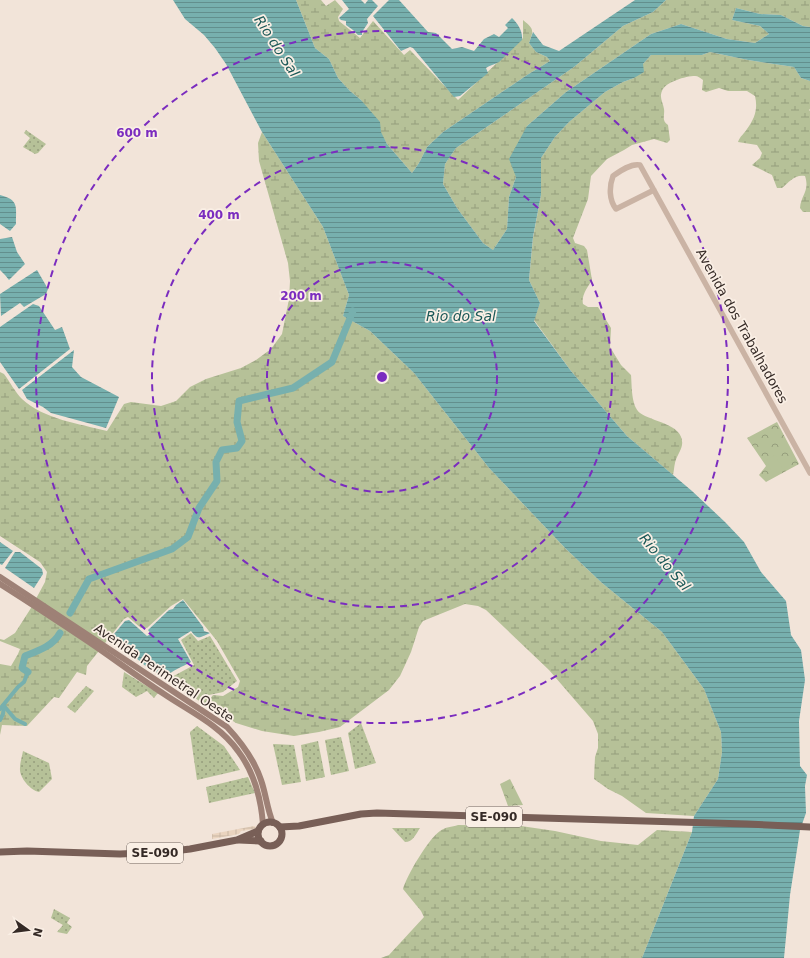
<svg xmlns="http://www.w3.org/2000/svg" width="810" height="958" font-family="'DejaVu Sans',sans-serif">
<defs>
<pattern id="grass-dots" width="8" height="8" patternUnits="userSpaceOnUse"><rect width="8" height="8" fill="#b6c198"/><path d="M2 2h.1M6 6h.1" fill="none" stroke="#959d7c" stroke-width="1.8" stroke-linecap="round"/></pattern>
<pattern id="wetland-marsh" width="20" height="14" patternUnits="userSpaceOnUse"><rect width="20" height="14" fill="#b6c198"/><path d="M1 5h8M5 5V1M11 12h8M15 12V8" fill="none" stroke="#959d7c"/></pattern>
<pattern id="park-crowns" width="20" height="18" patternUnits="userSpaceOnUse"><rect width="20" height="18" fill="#b6c198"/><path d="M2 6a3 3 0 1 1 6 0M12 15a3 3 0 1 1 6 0" fill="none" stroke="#959d7c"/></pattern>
<pattern id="plaza-grid" width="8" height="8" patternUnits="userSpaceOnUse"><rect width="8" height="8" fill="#ead4bf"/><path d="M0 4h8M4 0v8" fill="none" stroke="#c9b6a4"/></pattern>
<pattern id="water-rules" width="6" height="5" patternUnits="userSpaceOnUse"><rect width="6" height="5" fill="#77b0ae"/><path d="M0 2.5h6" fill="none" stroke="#628f8d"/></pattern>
</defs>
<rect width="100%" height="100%" fill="#f2e4d9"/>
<!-- grass -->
<g fill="url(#grass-dots)">
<polygon points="26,130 46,144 38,153 35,154 23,147 30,138 24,133"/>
<polygon points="191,633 198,641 210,636 237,681 223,692 209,695 205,705 168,679 194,665 181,640"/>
<polygon points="124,672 158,693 154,698 147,691 136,697 122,687"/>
<polygon points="86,686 94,691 75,713 67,707"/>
<polygon points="361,723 376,763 355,769 348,733"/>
<polygon points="197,726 224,746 240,770 197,780 190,732"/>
<polygon points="341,737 349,771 331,775 325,740"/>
<polygon points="318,741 325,777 306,781 301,745"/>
<polygon points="273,744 294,745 301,782 282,785"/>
<path d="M23,751L49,763L52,779L39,792C30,790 19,777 20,768C20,762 22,757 23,751Z"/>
<polygon points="248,777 255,793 209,803 206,787"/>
<path d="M392,828H420C416,834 413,842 405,842Z"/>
<polygon points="54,909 70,918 67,923 72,927 67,934 57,932 63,925 51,918"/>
</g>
<!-- wetland -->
<g fill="url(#wetland-marsh)">
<path d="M296,0H321L326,6L335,0L343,9L338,17L339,21L360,38L373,21L404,55L410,50L458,100L523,38V20C534,29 534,30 529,43L536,52L547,57L550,61L527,75L443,132L427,147L419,163L412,173L387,144L361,100L350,91L338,78L329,59L315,48Z"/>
<polygon points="666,0 810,0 810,27 803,26 781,15 760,14 736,8 732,20 760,26 769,34 755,43 727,39 681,24 651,34 566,92 527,126 516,177 509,197 507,229 493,250 483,243 457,208 443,184 445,164 456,148 574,67 623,26 653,12"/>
<path d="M710,52L748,60L794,67L801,78L810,81V109L809,110L810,111V212H803L800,208C801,195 810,191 805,176C795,174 789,182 782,188H777L772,175L752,165L760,158L762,153L757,145L738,142C740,136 744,134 747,129C755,118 758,109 755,96L747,91H728L719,88L706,92L702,90L703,80C700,78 698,76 695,76C686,76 665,82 662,91C659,98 663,102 664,109C665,116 661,120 668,125L670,140L667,143L654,139L632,145L624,150L607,159L591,176L588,199L573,238L575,243L584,246L587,250L592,280C588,287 581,295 583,304L588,307H598L611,328L610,347L621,365L631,375C632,386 631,406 640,413C652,422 685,424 682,445C681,451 676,457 675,463C674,467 674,471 673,475L627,436L571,371L534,320L540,303L529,280L533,238L541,195V158L555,137L569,122L605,92L623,82L634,78L643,64L651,55H702Z"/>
<path d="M262,132L323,227L349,295L343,316L370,331L414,373L489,468L566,549L602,583L662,632L704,689L721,732L722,752L718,779L694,816L646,813L622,796L608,789L594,779L595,757L598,748V734L593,721L549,670L486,610L478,606L465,604L423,621L419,627L411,652L400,676L389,690L340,727L319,732L294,736L262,731L236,723L211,707L210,699L213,695L223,696L238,687L240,681L217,641L183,599L171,606L147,628H141L128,617L124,619L87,666L86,675L77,672L59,698L54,697L27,726L2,725L0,735V664L11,666L18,654L20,649L0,641V639L4,640L15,633L31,608L45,582L47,572L40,562L0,536V372L4,374C10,382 15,392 22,399C43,419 80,424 107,431L124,404L131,402L161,406L176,401L190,387L206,379L241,368L256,360L271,349L282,334L289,299L290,281L288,263L259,161L258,143Z"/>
<path d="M458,825L521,826L555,831L601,841L638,845L657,830L692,832L642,958H381L389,955L424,917L421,911L403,889C407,875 429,838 440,831C445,827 452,827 458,825Z"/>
</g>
<!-- park -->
<g fill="url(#park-crowns)">
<polygon points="777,422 799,464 766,482 759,475 766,466 747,438"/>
<polygon points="510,779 523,805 508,806 500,784"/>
</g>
<!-- garden -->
<polygon fill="#b6c198" points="775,455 783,469 774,475 766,460"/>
<!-- plaza -->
<polygon fill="url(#plaza-grid)" points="254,826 256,827 255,829 241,831 239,834 212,839 212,834"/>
<!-- water -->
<g fill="url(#water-rules)">
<polygon points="173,0 296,0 315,48 329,59 338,78 350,91 361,100 380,122 381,132 387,144 412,173 419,163 427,147 443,132 527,75 550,61 547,57 536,52 529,43 533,32 543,45 559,51 635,0 666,0 653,12 623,26 574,67 456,148 445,164 443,184 457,208 483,243 493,250 507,229 509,197 516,177 509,159 527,126 566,92 651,34 681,24 727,39 755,43 769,34 760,26 732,20 736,8 760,14 781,15 803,26 810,27 810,81 801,78 794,67 748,60 710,52 702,55 651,55 643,64 644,72 634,78 623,82 605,92 569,122 555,137 541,158 541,195 533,237 529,280 540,303 534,321 571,371 627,436 692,491 725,522 744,542 761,572 786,601 791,635 801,650 805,680 799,721 800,766 807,775 805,786 806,813 800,830 790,895 784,958 642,958 692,832 694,816 718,779 722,752 721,732 704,689 662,632 602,583 566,549 489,468 414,373 370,331 343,316 349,295 323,227 262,132 226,64 215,48 204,35 185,19"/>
<polygon points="342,0 361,0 365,4 368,0 372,0 378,6 367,19 368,23 362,32 362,35 358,35 353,30 346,25 346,21 341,20 339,18 349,9"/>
<path d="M389,0H399L428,32L436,33L452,49L462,47L474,51L484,39L494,34L499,37L508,28L505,25L512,18C518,24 523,31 522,40L499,62C494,65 490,65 486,68L488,73L460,96L454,97L413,48L410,47L401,51L373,16Z"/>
<path d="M0,195C19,200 16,206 16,224L10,231L0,224Z"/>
<polygon points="12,237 17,252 25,264 9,280 5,275 0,270 0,239"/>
<polygon points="37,270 48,289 46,294 24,307 20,303 1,316 0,294"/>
<polygon points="33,304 39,306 55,330 62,327 70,349 19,389 0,362 0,327"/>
<polygon points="74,350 72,367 81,377 119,397 106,428 51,413 43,407 27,399 22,390"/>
<polygon points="0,542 13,551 2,565 0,564"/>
<polygon points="15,552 20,552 42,569 43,574 34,588 5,568"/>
<path d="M183,600L203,627L204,631L210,633C199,638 198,640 191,631L178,639L191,662C182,667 173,670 165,677L148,668L136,658L134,653L109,640L125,621L129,620L147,636L151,634L148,630L169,610L173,609L176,605Z"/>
</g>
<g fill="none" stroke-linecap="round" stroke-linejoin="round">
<!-- canal -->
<g stroke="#77b0ae" stroke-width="4">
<polyline points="4,706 15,719 25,724"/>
<polyline points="0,709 18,687 24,682 28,672"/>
<polyline points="0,720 3,714 4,706"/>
</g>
<!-- river -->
<g stroke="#77b0ae" stroke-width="7">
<polyline points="70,613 89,579 172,549 188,537 199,508 217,481 216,462 222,450 237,448 242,441 237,422 239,401 293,388 332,362 353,311"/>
<path d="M28,672L22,668L25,656C38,651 53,646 60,633"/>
</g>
<!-- tertiary -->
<path stroke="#cab3a4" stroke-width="5.5" d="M654,190L616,209C609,200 609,187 613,176C620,171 631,163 640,165L810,473"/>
<!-- secondary -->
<g stroke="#9e8176" stroke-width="6">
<path d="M0,577L227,727C242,743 254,759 261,780C266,794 267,809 273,823"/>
<path d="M0,584C30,603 59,622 89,642C114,659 138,677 164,694C189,711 220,725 238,751C254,772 261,799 263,824"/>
</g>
<!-- primary -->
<g stroke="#785f57" stroke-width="7">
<circle cx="270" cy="834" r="12"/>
<polyline points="280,827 299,826 361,814 377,813 747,824 810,827"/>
<polyline points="239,840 261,841"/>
<polyline points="0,852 27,851 120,854 165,852 190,849 237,840 258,831"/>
</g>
</g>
<!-- distance rings -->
<g fill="none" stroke="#7b2cbf" stroke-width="2" stroke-dasharray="7 5">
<circle cx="382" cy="377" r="115"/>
<circle cx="382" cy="377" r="230"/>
<circle cx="382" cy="377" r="346"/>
</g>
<g text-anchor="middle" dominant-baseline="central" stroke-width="3.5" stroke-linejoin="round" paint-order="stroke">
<!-- shield labels -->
<g fill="#faefe5" stroke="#70655f" stroke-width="1">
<rect x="466" y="807" width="56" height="20" rx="3"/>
<rect x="127" y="843" width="56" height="20" rx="3"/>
</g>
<g font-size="12" font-weight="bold" fill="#352a26">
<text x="494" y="817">SE-090</text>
<text x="155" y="853">SE-090</text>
</g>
<!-- street labels -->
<g font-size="13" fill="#352a26" stroke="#faefe5">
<text transform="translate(742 326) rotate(61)">Avenida dos Trabalhadores</text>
<text transform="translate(164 673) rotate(34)">Avenida Perimetral Oeste</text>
</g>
<!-- water labels -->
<g font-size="14" font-style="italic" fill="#1b5857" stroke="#faefe5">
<text transform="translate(277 46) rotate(57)">Rio do Sal</text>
<text x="461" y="316">Rio do Sal</text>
<text transform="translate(665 562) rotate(50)">Rio do Sal</text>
</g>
</g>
<circle cx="382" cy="377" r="6" fill="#7b2cbf" stroke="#faefe5" stroke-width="2"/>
<g font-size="12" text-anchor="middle" font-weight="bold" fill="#7b2cbf" stroke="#faefe5" stroke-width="3.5" stroke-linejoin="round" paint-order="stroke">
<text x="137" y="137">600 m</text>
<text x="219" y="219">400 m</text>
<text x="301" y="300">200 m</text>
</g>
<!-- north arrow -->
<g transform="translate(28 930) rotate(104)" stroke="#faefe5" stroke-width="3" paint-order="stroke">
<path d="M0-3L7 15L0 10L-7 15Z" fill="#352a26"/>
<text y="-6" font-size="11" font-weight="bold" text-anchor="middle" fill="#352a26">N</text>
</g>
</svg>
